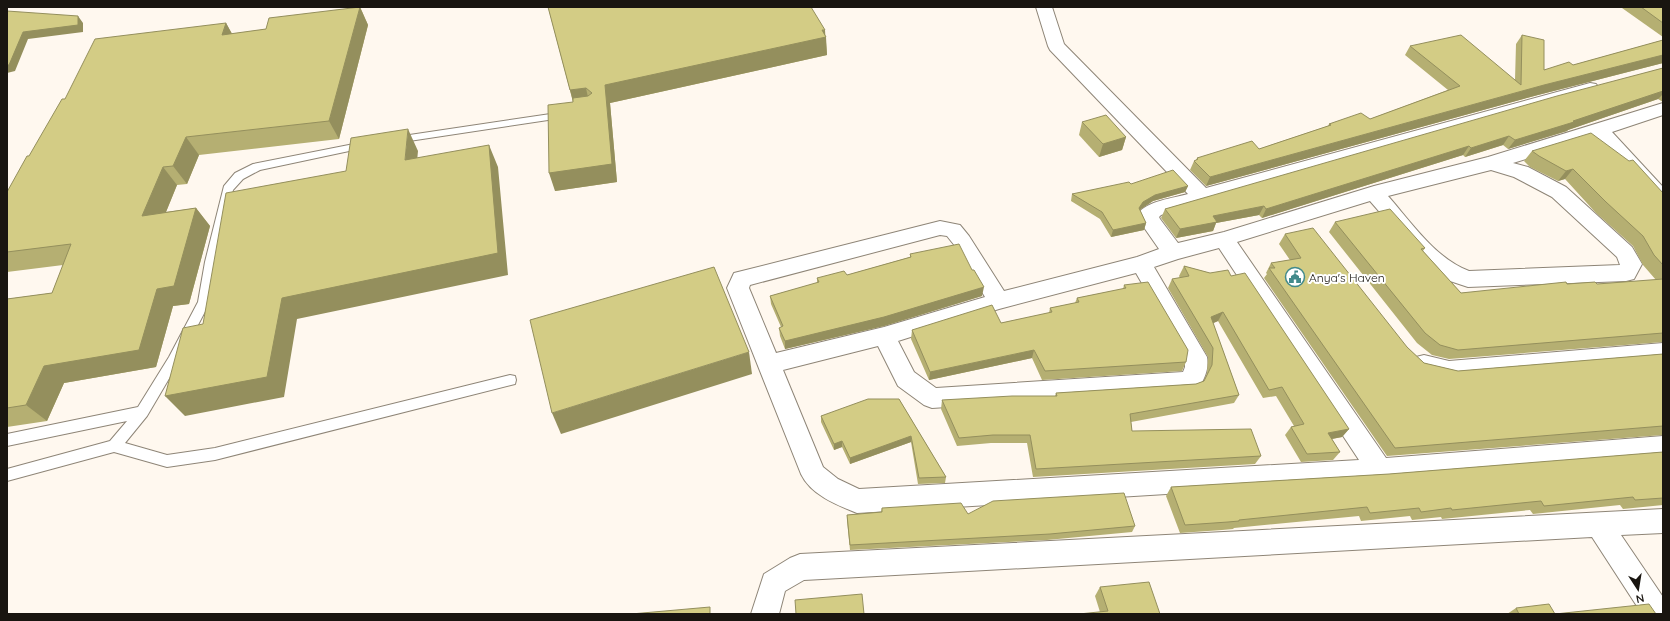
<svg xmlns="http://www.w3.org/2000/svg" width="1670" height="621" font-family="Quicksand,sans-serif">
<rect width="100%" height="100%" fill="#fff8ef"/>
<g fill="none" stroke-linecap="round" stroke-linejoin="round">
<defs>
<g id="lane">
<polygon points="564,112 568,113 569,115 568,117 396,143 391,140 396,137"/>
<polygon points="364,142 369,145 368,147 260,170 243,179 233,190 217,262 210,302 177,365 147,416 125,443 167,455 215,448 510,375 515,376 516,380 515,384 215,460 167,467 114,452 7,481 7,469 110,441 127,421 7,446 7,434 138,407 169,357 198,302 205,262 224,186 235,173 253,164"/>
</g>
<g id="street">
<path d="M1036,7H1052L1064,44L1206,188L1590,83L1596,84L1599,88L1596,92L1161,215L1159,217L1160,219L1178,243L1224,232L1374,186L1488,157L1663,103V115L1612,132L1663,187V207L1656,205L1596,137L1513,163L1528,167L1566,187L1632,247L1642,264L1634,279L1626,281L1468,287L1441,278L1424,263L1370,201L1237,242L1386,458L1663,436V458L1380,481L857,513C837,505 811,495 801,474L727,288L734,273L940,221L960,225L969,236L1004,291L1137,257L1159,249L1143,226L1138,214C1146,201 1174,198 1188,194L1050,50L1048,46ZM1491,170L1514,177L1552,197L1617,257L1620,265L1469,271C1436,259 1411,222 1388,196ZM940,235L947,236L955,246L985,297L884,327L776,353L749,288L750,285ZM1219,248L1359,460L859,489L838,479L823,467L783,370L878,346L898,386L924,405L932,408L1191,391L1199,388C1205,377 1209,369 1207,357L1154,267L1178,259ZM1136,273L1185,358V367L1183,372L936,388L914,372L898,341L999,309Z"/>
<polygon points="1663,343 1663,361 1449,379 1416,371 1412,364 1416,357 1424,355 1449,361"/>
<polygon points="1663,509 1663,533 1621,535 1663,597 1663,614 1642,614 1592,537 804,580 785,591 779,614 751,614 764,574 790,558 800,554"/>
</g>
</defs>
<!-- lane casing -->
<use href="#lane" stroke="#8e8577" stroke-width="2"/>
<!-- street casing -->
<use href="#street" stroke="#8e8577" stroke-width="2"/>
<!-- lane -->
<use href="#lane" fill="#fff" fill-rule="evenodd"/>
<!-- street -->
<use href="#street" fill="#fff" fill-rule="evenodd"/>
</g>
<!-- wall -->
<g fill="#b5af72">
<polygon points="360,7 368,25 339,139 199,155 187,184 177,185 166,212 196,208 210,226 189,304 173,306 156,367 64,383 47,421 7,427 7,299 52,293 63,265 7,272 7,192 65,99 226,23 232,34 266,29"/>
<polygon points="548,7 825,30 827,55 610,103 617,182 555,191 573,102"/>
<polygon points="1205,7 1225,7 1205,8"/>
<polygon points="1623,7 1663,7 1663,37 1622,8"/>
<polygon points="1522,35 1544,70 1573,65 1663,40 1663,63 1538,95 1206,186 1190,170 1194,161 1196,160 1197,158 1259,149 1328,126 1329,124 1370,119 1448,90 1405,55 1410,46 1515,80 1516,44"/>
<polygon points="1663,68 1663,102 1658,99 1568,130 1567,131 1508,149 1503,145 1465,157 1463,155 1262,218 1259,215 1216,223 1213,231 1176,238 1161,218 1165,209"/>
<polygon points="1082,122 1126,137 1122,150 1099,157 1079,135"/>
<polygon points="1532,151 1663,193 1663,342 1449,359 1432,355 1417,343 1329,232 1335,222 1425,248 1423,251 1461,293 1567,284 1597,284 1656,280 1643,265 1633,246 1596,213 1565,179 1558,181 1530,167 1524,161"/>
<polygon points="1131,184 1188,186 1185,192 1153,201 1141,209 1140,210 1146,223 1144,230 1111,237 1100,219 1071,201 1072,194"/>
<polygon points="1285,234 1424,363 1458,371 1663,354 1663,435 1387,456 1264,278 1267,274 1266,273 1271,263 1290,260 1279,244"/>
<polygon points="910,254 982,296 884,326 785,349 780,336 779,328 781,327 771,304 770,296 817,283 817,278 847,275 910,257"/>
<polygon points="1184,266 1210,273 1231,276 1349,429 1342,437 1332,439 1340,452 1333,460 1301,462 1285,435 1291,427 1294,426 1276,396 1263,398 1218,321 1213,323 1239,395 1234,403 1131,422 1132,431 1261,456 1255,464 1033,477 1027,443 991,443 957,446 941,409 942,400 1055,396 1056,393 1196,384 1204,381 1207,373 1208,357 1168,288 1172,279 1180,278 1179,276"/>
<polygon points="1124,285 1186,362 1182,371 1042,380 1032,358 929,380 911,339 912,330 1001,323 1049,313 1050,308 1075,303 1077,298 1123,289"/>
<polygon points="899,399 946,477 945,483 918,484 911,442 850,464 842,447 834,450 821,422 821,416"/>
<polygon points="1663,452 1663,505 1623,509 1620,505 1533,514 1530,510 1442,519 1441,517 1412,520 1410,516 1361,521 1359,516 1234,528 1233,529 1222,530 1180,533 1166,496 1171,487 1389,474"/>
<polygon points="882,508 968,514 1135,526 1132,532 1047,540 850,550 847,520 847,515 881,512"/>
<polygon points="1100,587 1160,614 1100,612 1095,596"/>
<polygon points="1516,608 1555,614 1656,614 1507,614"/>
</g>
<!-- shaded-wall -->
<g fill="#948f5d">
<polygon points="360,7 368,25 339,139 329,121"/>
<polygon points="78,16 83,23 83,32 28,39 15,71 7,73 7,65 23,32"/>
<polygon points="226,23 236,41 222,35"/>
<polygon points="825,30 825,37 826,37 827,55 610,103 617,182 555,191 549,173 605,85"/>
<polygon points="1663,55 1663,63 1538,95 1206,186 1210,177 1544,85"/>
<polygon points="586,88 590,107 575,109 570,90"/>
<polygon points="1663,91 1663,94 1658,99 1568,130 1567,131 1508,149 1515,140"/>
<polygon points="408,129 418,151 415,182 405,160"/>
<polygon points="1509,136 1503,145 1465,157 1471,148"/>
<polygon points="186,137 199,155 187,184 173,166"/>
<polygon points="1126,137 1122,150 1099,157 1103,144"/>
<polygon points="489,145 498,167 508,275 297,319 284,397 185,416 165,396 282,298"/>
<polygon points="1469,146 1463,155 1262,218 1266,209"/>
<polygon points="163,167 177,185 157,234 142,216"/>
<polygon points="1573,169 1565,179 1558,181 1566,171"/>
<polygon points="1188,186 1185,192 1153,201 1141,209 1137,215 1139,208 1143,202 1155,195"/>
<polygon points="1264,206 1259,215 1216,223 1213,231 1176,238 1180,229 1213,216"/>
<polygon points="196,208 210,226 189,304 173,306 156,367 64,383 47,421 26,405 44,366"/>
<polygon points="1146,223 1144,230 1111,237 1113,230"/>
<polygon points="984,287 982,296 884,326 785,349 785,341"/>
<polygon points="1223,312 1218,321 1207,326 1211,317"/>
<polygon points="1034,350 1032,358 929,380 930,372"/>
<polygon points="749,352 752,374 561,434 552,413"/>
<polygon points="1349,429 1342,437 1321,441 1328,433"/>
<polygon points="911,436 911,442 850,464 850,458"/>
<polygon points="842,441 842,447 834,450 834,444"/>
</g>
<!-- building -->
<g fill="#d3cc85" stroke="#948f5d">
<polygon points="360,7 329,121 186,137 173,166 163,167 142,216 196,208 174,286 157,289 139,350 44,366 26,405 7,408 7,299 52,293 71,244 7,252 7,192 27,156 29,156 62,99 65,99 95,39 226,23 222,35 266,29 269,18"/>
<polygon points="548,7 811,7 825,30 822,30 826,37 605,85 612,164 549,173 548,105 573,102 573,98 588,96 592,93 586,88 570,90"/>
<polygon points="1641,7 1663,7 1663,23"/>
<polygon points="7,11 78,16 78,25 23,32 9,65 7,65"/>
<polygon points="1461,35 1521,85 1522,35 1544,40 1544,70 1569,62 1573,65 1663,40 1663,55 1544,85 1210,177 1194,161 1198,159 1197,158 1252,141 1259,149 1331,125 1329,124 1361,113 1370,119 1460,86 1410,46"/>
<polygon points="1663,68 1663,91 1573,121 1574,122 1515,140 1509,136 1471,148 1469,146 1266,209 1264,206 1213,216 1217,222 1180,229 1165,209 1557,96"/>
<polygon points="1106,115 1126,137 1103,144 1082,122"/>
<polygon points="408,129 405,160 489,145 498,253 282,298 267,377 165,396 183,328 203,324 226,193 346,171 351,138"/>
<polygon points="1591,133 1629,161 1633,160 1663,193 1663,265 1654,255 1643,236 1606,202 1573,169 1566,171 1539,156 1532,151"/>
<polygon points="1173,170 1188,186 1155,195 1143,202 1139,208 1146,223 1113,230 1102,212 1072,194 1129,182 1131,184"/>
<polygon points="1390,209 1425,248 1421,249 1461,293 1566,282 1567,284 1595,282 1597,284 1663,279 1663,333 1458,350 1440,345 1425,333 1335,222"/>
<polygon points="1313,228 1407,347 1424,363 1458,371 1663,354 1663,426 1395,448 1269,268 1275,268 1271,263 1301,258 1285,234"/>
<polygon points="959,244 972,270 974,270 984,287 884,317 785,341 779,328 783,326 770,296 819,282 817,278 844,271 847,275 911,257 910,254"/>
<polygon points="1184,266 1210,273 1228,270 1231,276 1245,273 1349,429 1328,433 1340,452 1307,454 1291,427 1304,424 1282,387 1269,390 1223,312 1211,317 1239,395 1130,414 1132,431 1251,429 1261,456 1036,469 1030,435 993,435 959,438 942,400 1012,396 1057,396 1056,393 1196,384 1204,381 1212,365 1213,348 1172,279 1189,276"/>
<polygon points="714,267 749,352 552,413 530,320"/>
<polygon points="1148,282 1188,350 1186,362 1045,371 1034,350 930,372 912,330 992,305 1001,323 1052,312 1050,308 1079,302 1077,298 1126,288 1124,285"/>
<polygon points="868,399 899,399 946,477 919,478 911,436 850,458 842,441 834,444 821,416"/>
<polygon points="1663,452 1663,498 1635,500 1633,497 1544,506 1541,501 1452,510 1451,508 1421,512 1419,508 1370,513 1367,507 1239,520 1239,521 1228,522 1185,525 1171,487 1389,474"/>
<polygon points="1124,493 1135,526 1050,534 850,545 847,515 882,512 882,508 961,503 968,514 993,501"/>
<polygon points="1149,582 1160,614 1079,614 1108,611 1100,587"/>
<polygon points="862,594 864,614 796,614 795,600"/>
<polygon points="1549,604 1555,614 1649,604 1656,614 1519,614 1516,608"/>
<polygon points="710,607 710,614 631,614"/>
</g>
<!-- icons -->
<defs>
<symbol id="civic-ring" viewBox="-11 -11 22 22"><circle r="9.5" fill="#fff" stroke="#428a8b" stroke-width="1.5"/><path d="M-.6-6.5H3V-4.5H.6V-3L4-1V1h2V6H-6V1h2V-1L-.6-3ZM-1.2 2.5V6h2.4V2.5Z" fill="#428a8b"/></symbol>
</defs>
<g fill-rule="evenodd">
<use href="#civic-ring" x="1284" y="266" width="22" height="22"/>
</g>
<g text-anchor="middle" dominant-baseline="central" stroke-width="4" stroke-linejoin="round" paint-order="stroke">
<!-- poi labels -->
<g font-size="12" fill="#191510" stroke="#fff" text-anchor="start">
<text x="1309" y="277">Anya's Haven</text>
</g>
</g>
<!-- border -->
<rect width="1670" height="621" fill="none" stroke="#191510" stroke-width="16"/>
<!-- north arrow -->
<g transform="translate(1638 589) rotate(168)" stroke="#ffffff" stroke-width="3" paint-order="stroke">
<path d="M0-3L7 15L0 10L-7 15Z" fill="#191510"/>
<text y="-6" font-size="11" font-weight="bold" text-anchor="middle" fill="#191510">N</text>
</g>
</svg>
